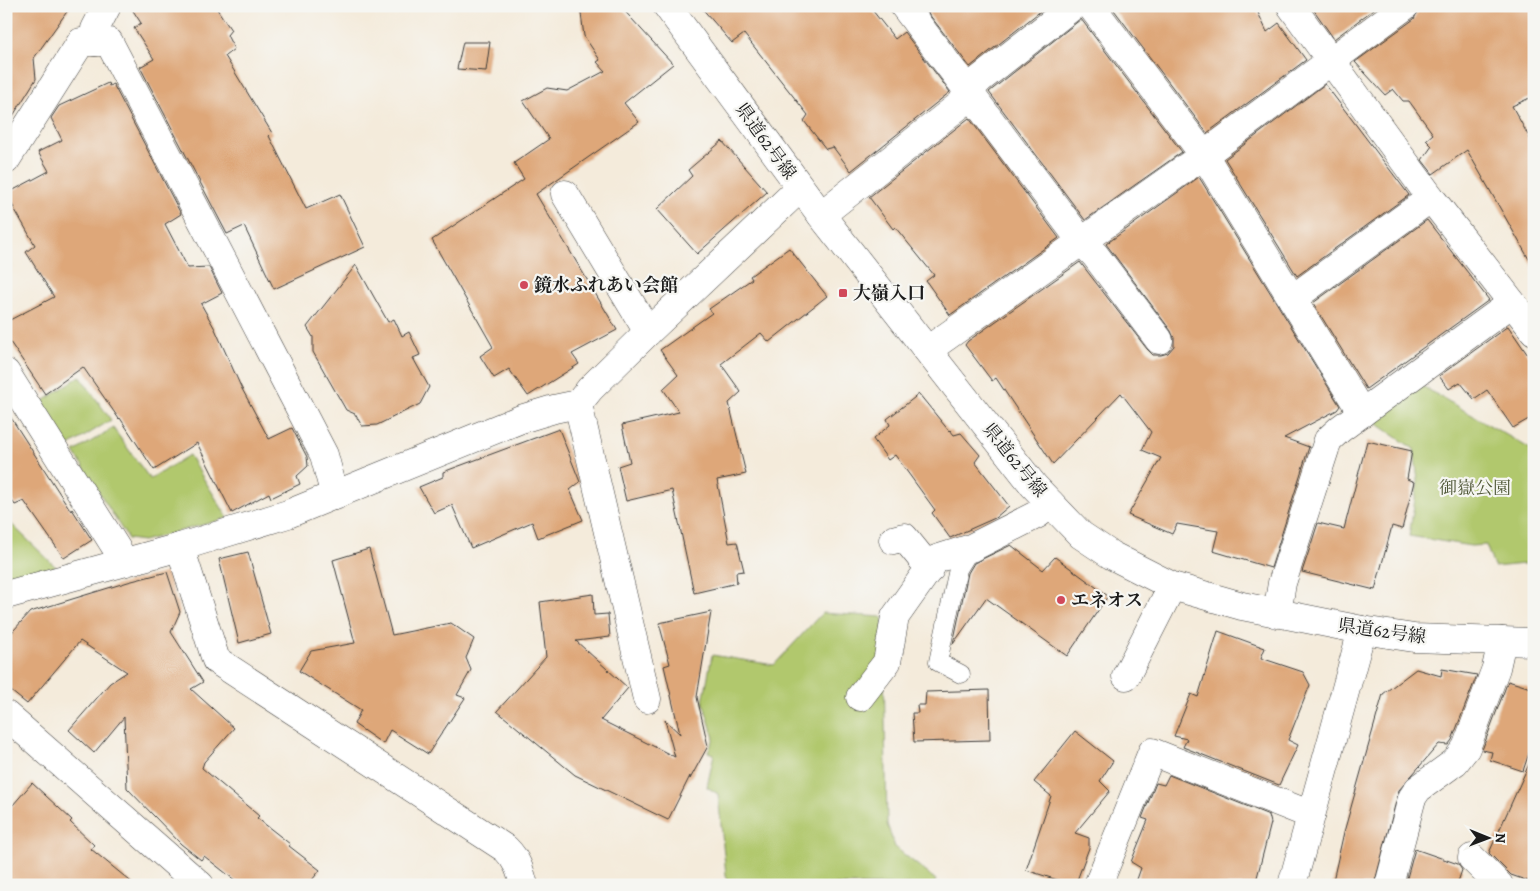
<svg xmlns="http://www.w3.org/2000/svg" width="1540" height="891" font-family="Alegreya,'Noto Serif JP',serif">
<rect width="100%" height="100%" fill="#f6f6f2"/>
<filter id="ink" filterUnits="userSpaceOnUse"><feTurbulence type="fractalNoise" baseFrequency=".02" numOctaves="2"/><feDisplacementMap in="SourceGraphic" scale="10" xChannelSelector="R" yChannelSelector="G"/><feConvolveMatrix kernelMatrix="1 2 1 2 8 2 1 2 1" color-interpolation-filters="sRGB"/></filter>
<filter id="wash" filterUnits="userSpaceOnUse"><feTurbulence type="fractalNoise" baseFrequency=".0096" numOctaves="4" result="noise"/><feDisplacementMap in="SourceGraphic" scale="20" xChannelSelector="R" yChannelSelector="G"/><feGaussianBlur stdDeviation="1.12" result="paint"/><feColorMatrix in="noise" values="0 0 0 0 0 0 0 0 0 0 0 0 0 0 0 0 0 1.4 0 .05"/><feComposite in="paint" operator="in"/></filter>
<g filter="url(#wash)">
<rect width="100%" height="100%" fill="#f4ebdb"/>
<!-- green -->
<g fill="#b1c86d" stroke="#667244">
<polygon points="80,376 111,420 69,446 42,402"/>
<polygon points="1417,383 1534,451 1534,563 1494,567 1486,545 1471,546 1409,536 1418,481 1414,449 1373,421"/>
<polygon points="113,428 150,479 189,455 228,518 143,541 128,539 74,452"/>
<polygon points="6,519 56,567 17,577 6,575"/>
<polygon points="822,613 883,617 887,824 895,847 936,880 934,885 727,885 718,794 707,787 714,754 708,752 714,738 703,702 712,655 774,665"/>
</g>
<g id="blocks">
<!-- building -->
<g fill="#dea779">
<polygon points="6,6 71,6 34,58 36,79 6,127"/>
<polygon points="130,6 215,6 231,30 227,35 234,49 225,56 272,133 269,136 306,209 340,194 365,247 274,289 244,226 227,234 140,67 154,59 134,28 141,23"/>
<polygon points="580,6 620,6 673,64 624,103 639,122 536,194 617,330 572,354 579,364 528,396 509,369 494,378 480,356 493,347 432,240 524,179 514,163 549,139 523,101 547,88 567,91 605,71 597,62 600,60 584,36"/>
<polygon points="700,6 869,6 895,39 904,32 950,92 851,171 833,147 826,149 804,121 808,115 744,34 732,43"/>
<polygon points="936,6 1047,6 970,67 928,13"/>
<polygon points="1111,6 1255,6 1267,32 1279,23 1306,60 1207,133"/>
<polygon points="1311,6 1378,6 1334,39"/>
<polygon points="1420,6 1534,6 1534,96 1512,106 1534,146 1534,268 1467,150 1433,174 1422,160 1432,146 1426,140 1433,134 1409,101 1403,101 1393,89 1385,95 1355,62 1414,19"/>
<polygon points="1081,19 1182,152 1085,220 989,92"/>
<polygon points="463,42 490,42 486,71 457,69"/>
<polygon points="108,83 109,86 113,84 181,214 165,224 188,268 209,267 222,293 201,304 215,329 241,387 269,439 292,428 307,457 308,466 297,476 300,484 271,498 269,493 232,513 197,443 154,470 120,418 119,419 83,367 45,394 6,336 6,322 54,297 26,252 35,245 6,194 49,171 38,152 62,140 51,118 59,106"/>
<polygon points="1325,84 1409,195 1297,276 1225,159"/>
<polygon points="969,118 1059,238 950,315 926,281 934,275 895,227 893,229 869,197"/>
<polygon points="722,141 767,192 697,254 657,209 692,176 688,170"/>
<polygon points="1199,177 1340,406 1337,410 1284,438 1309,447 1271,568 1213,551 1218,531 1177,524 1172,534 1128,515 1161,458 1142,450 1151,432 1121,393 1053,464 996,378 992,381 965,345 968,341 1080,262 1147,349 1153,355 1161,355 1168,353 1174,346 1174,338 1171,331 1106,244"/>
<polygon points="1427,220 1489,300 1366,389 1313,303"/>
<polygon points="789,248 827,296 769,342 761,333 721,364 741,392 729,403 746,474 717,480 729,543 737,542 744,571 736,572 737,583 694,593 672,490 626,501 618,466 630,462 622,425 679,412 663,389 678,375 660,350 712,313 709,309 752,279 750,276"/>
<polygon points="356,265 388,322 394,319 402,336 409,332 420,355 413,358 429,387 420,404 377,425 362,426 355,414 346,410 313,352 313,337 307,327"/>
<polygon points="1508,326 1534,364 1534,416 1513,428 1487,390 1474,399 1460,382 1449,389 1439,376"/>
<polygon points="919,394 949,431 950,430 954,435 961,433 980,455 975,462 1009,506 995,518 950,538 932,513 935,510 895,455 888,460 873,439 890,425 887,419"/>
<polygon points="6,410 71,511 72,509 92,540 64,558 24,501 15,505 6,492"/>
<polygon points="559,429 580,482 570,490 583,520 538,538 532,522 471,548 452,505 434,513 419,487 443,477 443,472"/>
<polygon points="1367,441 1412,451 1407,479 1414,482 1402,529 1392,526 1375,590 1302,572 1318,523 1344,529"/>
<polygon points="1011,545 1043,570 1055,557 1108,596 1067,656 986,598 953,644 968,573 974,563"/>
<polygon points="369,549 392,635 451,623 474,639 466,658 471,670 457,695 465,698 428,754 390,730 383,744 354,724 361,710 299,671 311,651 355,643 333,560"/>
<polygon points="248,552 271,634 239,643 219,559"/>
<polygon points="167,572 180,612 171,632 203,682 191,689 234,728 204,762 202,768 259,816 257,818 290,844 289,846 320,870 308,885 241,885 204,856 201,860 181,844 127,788 124,717 94,753 69,730 110,683 127,672 80,641 27,704 6,687 6,639 30,612 128,582"/>
<polygon points="593,594 594,615 608,614 610,637 576,641 628,688 601,720 675,757 665,720 680,734 664,666 670,664 659,623 711,612 697,697 708,746 690,779 690,776 668,820 575,775 497,711 546,657 540,602"/>
<polygon points="1218,631 1265,648 1261,658 1303,672 1310,685 1288,740 1298,745 1279,785 1183,747 1187,739 1174,736 1191,694 1198,697"/>
<polygon points="1416,669 1441,676 1442,669 1477,675 1452,740 1448,745 1439,744 1399,790 1374,885 1332,885 1344,832 1383,694"/>
<polygon points="1508,681 1534,689 1534,738 1523,771 1490,760 1492,752 1482,750"/>
<polygon points="989,690 990,740 914,742 912,713 918,713 917,705 925,705 926,692"/>
<polygon points="1075,731 1113,761 1100,781 1110,791 1075,833 1089,838 1089,848 1076,883 1067,883 1026,870 1051,796 1034,782"/>
<polygon points="1534,753 1534,883 1511,875 1489,853"/>
<polygon points="1169,775 1269,815 1271,823 1255,885 1135,885 1141,868 1131,862 1148,820 1142,818 1156,783 1164,785"/>
<polygon points="32,783 72,820 70,822 94,845 91,849 135,885 6,885 6,813"/>
<polygon points="1415,849 1458,864 1462,870 1457,885 1405,885"/>
</g>
</g>
</g>
<g filter="url(#ink)">
<use href="#blocks" fill-opacity="0" stroke="#3c3b39" stroke-width="1"/>
<g fill="none" stroke-linecap="round" stroke-linejoin="round">
<defs>
<polyline id="service" points="961,674 938,662 958,569 971,548"/>
<g id="minor">
<polyline points="904,6 1082,242 1095,255 1159,340"/>
<polyline points="1091,6 1204,155 1362,413"/>
<polyline points="1291,6 1431,198 1534,331"/>
<polyline points="95,42 95,29 107,6"/>
<polyline points="6,160 81,42 109,42 324,455 335,496"/>
<polyline points="565,194 648,332"/>
<polyline points="821,215 961,104 969,90 980,79 1073,6"/>
<polyline points="1292,299 1431,198"/>
<polyline points="929,349 1204,155 1405,6"/>
<polyline points="6,373 125,562"/>
<polyline points="578,404 647,699"/>
<polyline points="893,540 904,537 930,569"/>
<path d="M180,547L216,660L506,849C517,860 520,870 524,885"/>
<polyline points="6,595 180,547 288,514 521,419 554,409 578,404 590,389 648,332 800,188"/>
<polyline points="1277,614 1282,583 1328,440 1340,429 1512,303"/>
<polyline points="1126,676 1172,586"/>
<polyline points="860,697 887,662 895,617 936,559 971,548 1038,514 1051,504"/>
<polyline points="6,715 200,885"/>
<polyline points="1472,858 1499,885"/>
<polyline points="1098,885 1152,752 1311,815"/>
<polyline points="1389,885 1412,798 1418,789 1455,762 1466,748 1496,668 1502,641"/>
</g>
<polyline id="tertiary" points="1292,885 1362,630"/>
<polyline id="secondary" points="667,6 821,215 1034,486 1081,535 1111,555 1172,586 1242,606 1362,630 1414,638 1534,642"/>
</defs>
<!-- service casing -->
<use href="#service" stroke="#3c3b39" stroke-width="19"/>
<!-- minor casing -->
<use href="#minor" stroke="#3c3b39" stroke-width="29"/>
<!-- tertiary casing -->
<use href="#tertiary" stroke="#3c3b39" stroke-width="29"/>
<!-- secondary casing -->
<use href="#secondary" stroke="#3c3b39" stroke-width="29"/>
<!-- service -->
<use href="#service" stroke="#fff" stroke-width="18"/>
<!-- minor -->
<use href="#minor" stroke="#fff" stroke-width="28"/>
<!-- tertiary -->
<use href="#tertiary" stroke="#fff" stroke-width="28"/>
<!-- secondary -->
<use href="#secondary" stroke="#fff" stroke-width="28"/>
</g>
</g>
<!-- markers -->
<g fill="#d1495b" stroke="#f6f6f2" stroke-width="2">
<circle cx="524" cy="285" r="5"/>
<rect x="838" y="288" width="10" height="10" rx="2.5"/>
<circle cx="1061" cy="600" r="5"/>
</g>
<g text-anchor="middle" dominant-baseline="central" stroke-width="4.5" stroke-linejoin="round" paint-order="stroke">
<!-- street labels -->
<g font-size="18" fill="#1c1c1c" stroke="#f6f6f2">
<text transform="translate(766 141) rotate(54)">県道62号線</text>
<text transform="translate(1015 460) rotate(51)">県道62号線</text>
<text transform="translate(1382 631) rotate(8)">県道62号線</text>
</g>
<!-- poi labels -->
<g font-size="18" font-weight="bold" fill="#1c1c1c" stroke="#f6f6f2" text-anchor="start">
<text x="534" y="285">鏡水ふれあい会館</text>
<text x="853" y="293">大嶺入口</text>
<text x="1071" y="600">エネオス</text>
</g>
<!-- park labels -->
<g font-size="18" fill="#505838" stroke="#f6f6f2">
<text x="1475" y="488">御嶽公園</text>
</g>
</g>
<!-- margin -->
<rect width="1540" height="891" fill="none" stroke="#f6f6f2" stroke-width="25"/>
<!-- north arrow -->
<g transform="translate(1488 838) rotate(91)" stroke="#f6f6f2" stroke-width="4" paint-order="stroke">
<path d="M0-4L9 19L0 12L-9 19Z" fill="#1c1c1c"/>
<text y="-8" font-size="14" font-weight="bold" text-anchor="middle" fill="#1c1c1c">N</text>
</g>
</svg>
